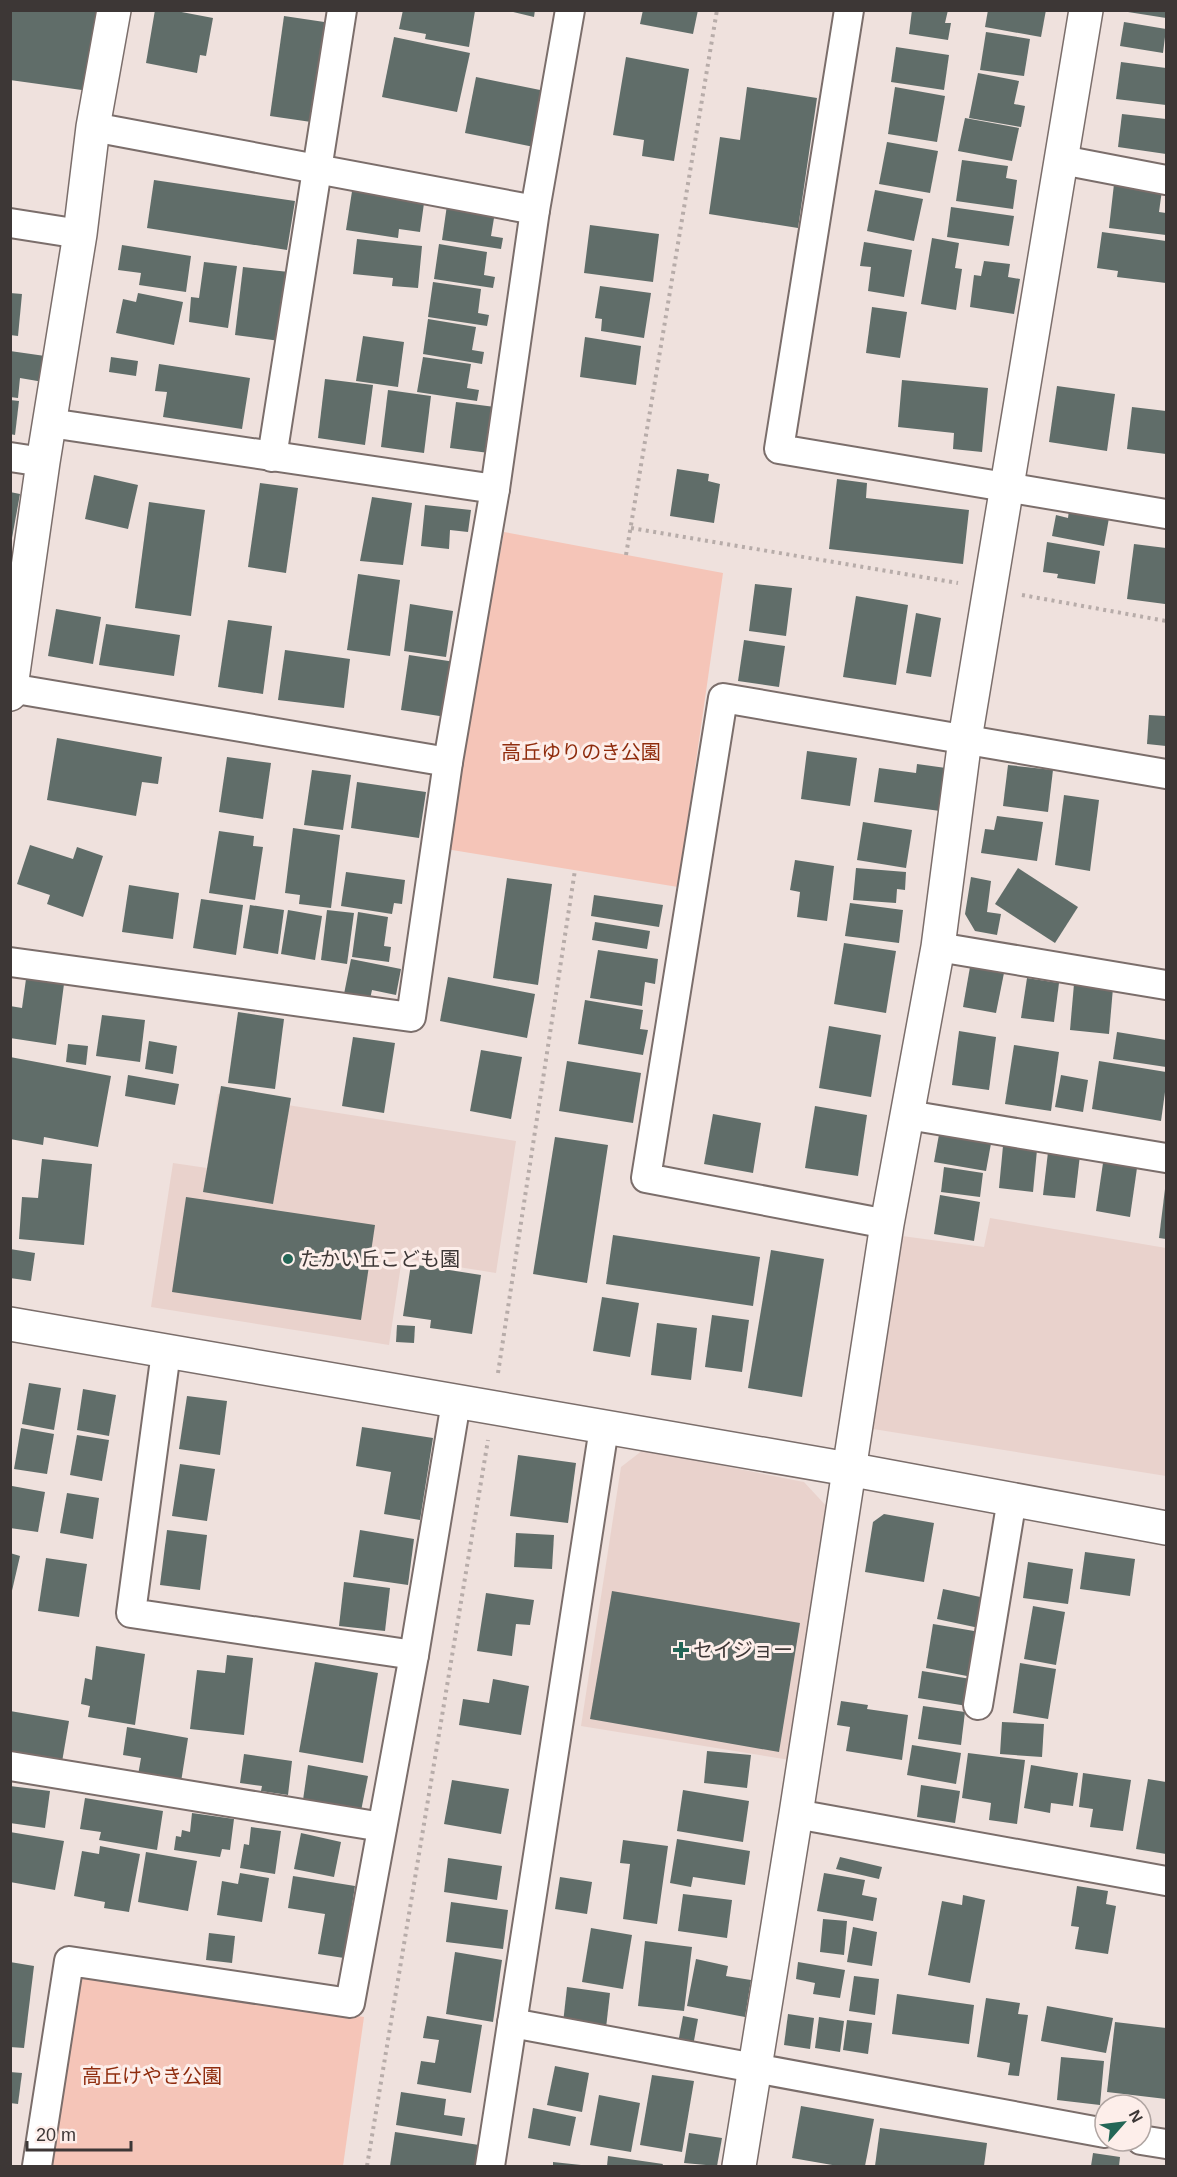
<svg xmlns="http://www.w3.org/2000/svg" width="1177" height="2177" font-family="Arial,'Noto Sans JP',sans-serif">
<rect width="100%" height="100%" fill="#efe1dd"/>
<!-- built -->
<g fill="#e9d2cc">
<polygon points="218,1094 516,1141 496,1273 402,1258 389,1345 151,1307 173,1163 207,1168"/>
<polygon points="990,1218 1166,1248 1166,1476 867,1428 902,1236 984,1247"/>
<polygon points="643,1450 804,1482 829,1509 790,1760 581,1726 621,1467"/>
</g>
<!-- green -->
<g fill="#f5c5b8">
<polygon points="504,532 723,573 678,887 446,849"/>
<polygon points="74,1974 364,2017 343,2166 47,2166"/>
</g>
<!-- building -->
<g fill="#606d69">
<polygon points="10,10 100,10 89,91 10,80"/>
<polygon points="155,10 171,10 213,18 206,56 200,55 197,73 146,63"/>
<polygon points="403,10 475,11 469,47 425,39 426,34 399,29"/>
<polygon points="505,10 535,10 534,17"/>
<polygon points="643,10 698,10 693,34 640,24"/>
<polygon points="912,10 948,10 945,23 951,23 948,40 909,34"/>
<polygon points="988,10 1046,10 1041,37 985,27"/>
<polygon points="1128,10 1166,10 1166,18 1128,12"/>
<polygon points="284,16 331,23 318,123 270,116"/>
<polygon points="1124,22 1166,29 1163,53 1120,46"/>
<polygon points="986,32 1030,39 1024,76 980,70"/>
<polygon points="394,37 470,53 457,112 382,97"/>
<polygon points="896,47 949,55 944,90 891,82"/>
<polygon points="626,57 689,69 674,161 642,156 644,140 613,135"/>
<polygon points="1121,62 1166,68 1166,105 1116,99"/>
<polygon points="978,73 1019,81 1014,104 1025,106 1021,127 969,118"/>
<polygon points="476,77 550,92 539,148 465,133"/>
<polygon points="747,87 817,98 798,228 709,214 720,137 740,140"/>
<polygon points="895,87 945,96 937,142 888,134"/>
<polygon points="1122,114 1166,119 1166,154 1118,147"/>
<polygon points="965,118 1019,128 1012,161 958,151"/>
<polygon points="887,142 938,151 930,193 879,184"/>
<polygon points="962,160 1008,166 1006,178 1017,180 1013,209 956,201"/>
<polygon points="154,180 295,201 287,250 147,228"/>
<polygon points="1114,184 1162,190 1159,212 1166,213 1166,235 1109,228"/>
<polygon points="353,185 425,196 420,232 399,229 398,238 346,230"/>
<polygon points="875,190 923,199 914,241 867,231"/>
<polygon points="447,205 495,212 491,236 503,238 501,249 442,240"/>
<polygon points="951,207 1014,216 1009,246 947,237"/>
<polygon points="590,225 659,234 653,282 584,273"/>
<polygon points="1102,232 1166,241 1166,283 1117,277 1118,271 1097,268"/>
<polygon points="932,238 959,243 955,268 962,269 956,310 921,304"/>
<polygon points="357,239 422,246 418,288 392,286 393,278 353,274"/>
<polygon points="864,242 912,250 904,297 868,291 871,267 860,266"/>
<polygon points="439,244 487,252 484,275 495,277 493,288 434,279"/>
<polygon points="122,245 191,256 186,292 139,285 141,273 118,270"/>
<polygon points="984,261 1010,264 1008,277 1020,279 1014,314 970,307 974,275 981,276"/>
<polygon points="204,262 237,266 228,328 189,322 191,297 199,298"/>
<polygon points="243,267 289,272 280,341 235,335"/>
<polygon points="433,282 481,289 478,313 489,315 487,326 428,317"/>
<polygon points="600,286 651,293 644,338 601,331 602,319 595,318"/>
<polygon points="10,293 22,294 18,336 10,335"/>
<polygon points="138,293 183,302 174,345 116,333 123,299 136,302"/>
<polygon points="872,307 907,312 900,358 866,353"/>
<polygon points="428,319 476,327 472,350 484,352 482,364 423,354"/>
<polygon points="363,336 404,342 398,387 356,381"/>
<polygon points="585,337 641,346 636,385 580,377"/>
<polygon points="10,351 52,357 49,383 20,378 18,398 10,397"/>
<polygon points="111,357 138,361 136,376 109,372"/>
<polygon points="423,357 471,364 467,388 479,390 477,401 417,392"/>
<polygon points="159,364 250,378 242,429 163,417 167,392 155,391"/>
<polygon points="325,379 373,385 365,445 318,438"/>
<polygon points="902,380 988,388 982,452 953,449 954,433 898,427"/>
<polygon points="1057,386 1115,394 1107,451 1049,442"/>
<polygon points="388,390 431,396 424,453 381,447"/>
<polygon points="10,400 19,401 15,435 10,434"/>
<polygon points="456,402 495,407 489,453 450,448"/>
<polygon points="1132,407 1166,411 1166,454 1127,449"/>
<polygon points="677,469 709,474 708,481 720,484 714,523 670,516"/>
<polygon points="94,475 138,485 128,529 85,519"/>
<polygon points="837,479 867,483 866,498 969,510 963,564 829,549"/>
<polygon points="260,483 298,488 286,573 248,567"/>
<polygon points="10,492 20,494 12,538 10,538"/>
<polygon points="372,497 412,503 403,565 360,561"/>
<polygon points="149,502 205,510 191,616 135,608"/>
<polygon points="425,505 471,510 468,532 450,530 449,549 421,546"/>
<polygon points="1069,510 1109,518 1104,546 1052,536 1056,515 1068,518"/>
<polygon points="1047,542 1100,551 1095,584 1057,578 1058,574 1043,572"/>
<polygon points="1134,544 1166,548 1165,604 1127,599"/>
<polygon points="358,574 400,580 390,656 347,650"/>
<polygon points="755,584 792,588 786,636 749,631"/>
<polygon points="856,596 908,605 896,685 843,677"/>
<polygon points="410,604 453,611 446,657 404,651"/>
<polygon points="56,609 101,617 93,664 48,656"/>
<polygon points="916,613 941,618 931,677 906,673"/>
<polygon points="228,620 272,626 263,694 218,687"/>
<polygon points="106,624 180,635 174,676 99,665"/>
<polygon points="744,640 785,646 779,687 738,681"/>
<polygon points="285,650 350,659 344,708 278,700"/>
<polygon points="409,655 455,662 446,717 401,710"/>
<polygon points="1149,715 1166,716 1166,746 1147,744"/>
<polygon points="57,738 162,757 158,784 142,782 136,816 47,800"/>
<polygon points="807,751 857,758 850,806 801,799"/>
<polygon points="227,757 271,763 263,819 219,812"/>
<polygon points="917,764 946,768 940,811 874,802 879,768 916,773"/>
<polygon points="1008,765 1053,770 1048,812 1003,806"/>
<polygon points="312,770 351,775 343,830 304,825"/>
<polygon points="357,782 426,792 419,838 351,828"/>
<polygon points="1064,795 1099,800 1090,871 1055,865"/>
<polygon points="997,816 1043,822 1037,861 981,853 985,829 994,830"/>
<polygon points="863,822 912,830 906,868 857,860"/>
<polygon points="293,828 340,835 331,908 299,904 300,895 285,893"/>
<polygon points="219,831 254,836 253,846 263,847 255,900 209,893"/>
<polygon points="30,845 73,859 77,847 103,856 83,917 47,904 50,895 17,884"/>
<polygon points="795,860 834,866 827,921 797,917 800,892 790,890"/>
<polygon points="856,868 906,872 905,890 897,889 896,903 853,900"/>
<polygon points="1018,868 1078,907 1055,943 995,904"/>
<polygon points="346,872 405,880 402,904 394,903 392,914 341,906"/>
<polygon points="971,877 991,881 987,912 1001,914 997,935 975,931 965,914"/>
<polygon points="507,878 552,884 538,985 493,978"/>
<polygon points="129,885 179,893 173,939 122,932"/>
<polygon points="594,895 663,905 659,927 591,916"/>
<polygon points="201,899 243,905 236,955 193,948"/>
<polygon points="850,903 903,910 899,943 845,936"/>
<polygon points="250,905 284,910 278,954 243,948"/>
<polygon points="288,910 322,916 315,960 281,954"/>
<polygon points="327,910 354,913 347,964 321,960"/>
<polygon points="358,912 388,917 384,946 391,947 389,962 352,957"/>
<polygon points="595,922 650,931 647,949 592,940"/>
<polygon points="844,943 896,951 886,1013 834,1004"/>
<polygon points="598,950 658,959 655,984 645,982 642,1006 590,998"/>
<polygon points="351,959 401,969 396,995 372,990 370,999 344,994"/>
<polygon points="970,967 1004,973 996,1013 963,1007"/>
<polygon points="448,977 535,994 527,1038 440,1021"/>
<polygon points="1027,978 1059,983 1054,1022 1021,1018"/>
<polygon points="26,979 64,984 56,1045 10,1038 10,1006 22,1008"/>
<polygon points="1074,984 1113,988 1109,1034 1070,1030"/>
<polygon points="585,1000 643,1010 640,1029 648,1030 643,1055 578,1044"/>
<polygon points="238,1012 284,1019 275,1089 228,1083"/>
<polygon points="102,1015 145,1020 140,1062 96,1056"/>
<polygon points="829,1026 881,1035 871,1097 819,1088"/>
<polygon points="959,1031 996,1037 989,1090 952,1085"/>
<polygon points="1117,1032 1166,1040 1166,1067 1113,1059"/>
<polygon points="353,1037 395,1043 384,1113 342,1106"/>
<polygon points="149,1041 177,1046 173,1074 145,1069"/>
<polygon points="68,1044 88,1046 86,1065 66,1062"/>
<polygon points="1014,1045 1059,1052 1051,1111 1005,1104"/>
<polygon points="481,1050 522,1057 511,1119 470,1111"/>
<polygon points="10,1057 111,1076 98,1147 44,1137 43,1145 10,1139"/>
<polygon points="567,1061 641,1073 633,1123 559,1111"/>
<polygon points="1099,1061 1166,1072 1166,1085 1161,1121 1092,1109"/>
<polygon points="128,1075 179,1084 175,1105 125,1096"/>
<polygon points="1061,1075 1088,1080 1083,1112 1055,1107"/>
<polygon points="221,1086 291,1098 273,1204 203,1192"/>
<polygon points="815,1106 867,1115 858,1176 805,1168"/>
<polygon points="713,1114 761,1123 753,1173 704,1164"/>
<polygon points="940,1129 992,1138 986,1171 934,1162"/>
<polygon points="555,1137 608,1145 587,1283 533,1274"/>
<polygon points="1003,1146 1037,1150 1033,1192 999,1188"/>
<polygon points="1048,1152 1080,1155 1075,1198 1043,1195"/>
<polygon points="42,1159 92,1164 84,1245 19,1239 22,1197 38,1198"/>
<polygon points="1103,1163 1137,1168 1130,1217 1096,1211"/>
<polygon points="944,1167 983,1173 980,1197 941,1192"/>
<polygon points="1165,1189 1166,1190 1166,1239 1159,1238"/>
<polygon points="940,1195 980,1202 974,1241 934,1234"/>
<polygon points="186,1197 375,1225 361,1320 172,1292"/>
<polygon points="613,1235 760,1257 753,1306 606,1284"/>
<polygon points="10,1249 35,1253 31,1281 10,1278"/>
<polygon points="771,1250 824,1259 802,1397 748,1388"/>
<polygon points="411,1264 481,1275 472,1334 430,1328 431,1320 403,1316"/>
<polygon points="602,1297 639,1303 630,1357 593,1351"/>
<polygon points="712,1315 749,1320 742,1372 705,1367"/>
<polygon points="657,1323 697,1328 691,1380 651,1375"/>
<polygon points="397,1325 415,1326 414,1343 396,1342"/>
<polygon points="29,1383 61,1388 54,1430 22,1424"/>
<polygon points="83,1389 116,1395 109,1436 77,1430"/>
<polygon points="187,1396 227,1401 220,1455 179,1449"/>
<polygon points="362,1427 433,1438 420,1520 384,1514 391,1472 356,1466"/>
<polygon points="21,1428 54,1434 47,1474 14,1469"/>
<polygon points="77,1435 109,1440 102,1481 70,1475"/>
<polygon points="518,1455 576,1463 568,1523 510,1516"/>
<polygon points="180,1464 215,1469 207,1521 172,1516"/>
<polygon points="12,1486 45,1492 38,1532 10,1528"/>
<polygon points="67,1493 99,1498 93,1539 60,1533"/>
<polygon points="884,1514 934,1523 924,1582 865,1572 873,1522"/>
<polygon points="167,1530 207,1535 200,1590 160,1585"/>
<polygon points="360,1530 414,1539 408,1585 353,1577"/>
<polygon points="516,1533 554,1535 552,1569 514,1567"/>
<polygon points="1085,1552 1135,1559 1130,1596 1080,1589"/>
<polygon points="10,1553 20,1556 11,1595 10,1595"/>
<polygon points="46,1558 87,1564 79,1617 38,1611"/>
<polygon points="1028,1562 1073,1569 1068,1604 1023,1598"/>
<polygon points="344,1582 390,1588 385,1631 339,1626"/>
<polygon points="943,1589 985,1598 979,1628 937,1619"/>
<polygon points="612,1591 800,1623 779,1752 590,1719"/>
<polygon points="486,1593 534,1600 530,1625 516,1624 512,1656 477,1651"/>
<polygon points="1033,1606 1065,1612 1056,1665 1024,1659"/>
<polygon points="933,1624 980,1632 972,1677 926,1668"/>
<polygon points="96,1646 145,1654 135,1725 88,1717 90,1706 81,1704 85,1678 92,1680"/>
<polygon points="227,1655 253,1658 244,1735 190,1729 197,1670 225,1673"/>
<polygon points="315,1662 378,1673 363,1763 299,1752"/>
<polygon points="1020,1663 1056,1669 1048,1719 1013,1713"/>
<polygon points="922,1671 971,1679 967,1706 918,1698"/>
<polygon points="493,1679 529,1686 521,1735 459,1725 463,1699 489,1703"/>
<polygon points="841,1701 868,1705 867,1709 908,1715 902,1760 846,1751 850,1727 837,1725"/>
<polygon points="923,1706 965,1712 961,1745 918,1739"/>
<polygon points="10,1711 69,1721 62,1762 10,1753"/>
<polygon points="1002,1722 1044,1724 1042,1757 1000,1754"/>
<polygon points="127,1727 188,1738 181,1782 138,1775 141,1758 123,1755"/>
<polygon points="912,1745 961,1753 956,1784 907,1775"/>
<polygon points="707,1751 751,1755 747,1788 704,1783"/>
<polygon points="968,1753 1025,1760 1017,1824 989,1820 991,1803 962,1798"/>
<polygon points="244,1754 292,1761 288,1795 261,1791 262,1786 240,1783"/>
<polygon points="308,1765 368,1776 361,1811 303,1800"/>
<polygon points="1031,1765 1078,1773 1073,1806 1051,1803 1050,1813 1024,1808"/>
<polygon points="1083,1773 1131,1780 1123,1831 1090,1827 1093,1809 1079,1807"/>
<polygon points="1148,1779 1166,1782 1166,1854 1136,1849"/>
<polygon points="452,1780 509,1789 501,1834 444,1824"/>
<polygon points="921,1785 960,1791 955,1823 917,1817"/>
<polygon points="10,1786 50,1791 45,1828 10,1823"/>
<polygon points="683,1790 749,1801 743,1842 677,1831"/>
<polygon points="85,1798 163,1811 157,1850 99,1840 101,1832 80,1829"/>
<polygon points="192,1813 234,1819 230,1850 222,1849 220,1857 174,1850 176,1836 181,1837 182,1830 190,1832"/>
<polygon points="251,1827 281,1831 275,1874 240,1868 244,1844 249,1845"/>
<polygon points="10,1832 64,1841 55,1890 10,1882"/>
<polygon points="301,1833 341,1842 334,1877 294,1869"/>
<polygon points="677,1839 750,1851 745,1885 693,1877 691,1887 670,1883"/>
<polygon points="623,1840 668,1846 657,1924 623,1919 630,1864 620,1863"/>
<polygon points="100,1846 140,1854 129,1912 104,1908 105,1902 74,1896 82,1851 99,1854"/>
<polygon points="146,1852 197,1861 188,1911 138,1902"/>
<polygon points="840,1857 882,1867 879,1879 836,1869"/>
<polygon points="448,1858 502,1866 497,1900 444,1892"/>
<polygon points="240,1873 269,1878 262,1922 217,1915 222,1881 238,1884"/>
<polygon points="824,1873 865,1880 862,1895 877,1898 873,1921 817,1911"/>
<polygon points="293,1876 355,1886 344,1958 318,1954 325,1914 288,1908"/>
<polygon points="560,1877 592,1882 587,1914 555,1909"/>
<polygon points="1077,1886 1108,1891 1106,1904 1116,1906 1108,1954 1075,1949 1079,1927 1071,1926"/>
<polygon points="683,1894 732,1900 727,1938 678,1931"/>
<polygon points="963,1895 985,1900 970,1983 928,1975 942,1901 962,1905"/>
<polygon points="451,1902 508,1910 503,1949 446,1942"/>
<polygon points="823,1919 847,1921 844,1955 820,1952"/>
<polygon points="853,1927 877,1932 872,1966 847,1962"/>
<polygon points="591,1928 632,1935 623,1989 582,1982"/>
<polygon points="209,1933 235,1936 232,1963 206,1960"/>
<polygon points="645,1941 692,1947 684,2011 638,2006"/>
<polygon points="455,1952 502,1960 493,2022 446,2014"/>
<polygon points="696,1959 728,1966 726,1976 751,1980 745,2017 687,2006"/>
<polygon points="10,1962 34,1966 24,2048 10,2047"/>
<polygon points="798,1962 845,1970 840,1998 813,1994 815,1983 796,1979"/>
<polygon points="854,1976 879,1979 875,2015 849,2011"/>
<polygon points="567,1987 610,1993 606,2028 563,2023"/>
<polygon points="897,1994 974,2005 969,2044 892,2034"/>
<polygon points="986,1998 1020,2003 1018,2014 1028,2015 1019,2076 1008,2075 1010,2063 977,2057"/>
<polygon points="1047,2006 1113,2018 1106,2053 1041,2041"/>
<polygon points="788,2014 814,2018 810,2049 784,2045"/>
<polygon points="427,2016 482,2025 471,2093 417,2084 421,2061 435,2063 439,2040 423,2038"/>
<polygon points="683,2016 698,2019 693,2046 678,2043"/>
<polygon points="819,2017 844,2021 840,2052 815,2048"/>
<polygon points="847,2020 872,2023 868,2054 843,2050"/>
<polygon points="1115,2022 1166,2028 1166,2099 1107,2092"/>
<polygon points="1061,2057 1104,2061 1100,2105 1057,2100"/>
<polygon points="555,2066 589,2073 582,2112 547,2105"/>
<polygon points="10,2072 22,2073 18,2104 10,2103"/>
<polygon points="652,2075 694,2081 682,2152 640,2145"/>
<polygon points="401,2092 446,2099 444,2115 465,2118 462,2136 396,2125"/>
<polygon points="599,2095 640,2103 631,2152 590,2145"/>
<polygon points="801,2106 874,2119 865,2166 838,2166 792,2158"/>
<polygon points="533,2108 576,2117 570,2146 528,2138"/>
<polygon points="880,2128 987,2143 984,2166 875,2166"/>
<polygon points="395,2132 479,2145 476,2166 390,2166"/>
<polygon points="689,2133 722,2138 717,2166 684,2163"/>
<polygon points="1093,2153 1120,2157 1119,2166 1091,2166"/>
<polygon points="608,2156 663,2164 662,2166 607,2166"/>
<polygon points="553,2162 581,2165 581,2166 553,2166"/>
</g>
<g fill="none" stroke-linecap="round" stroke-linejoin="round">
<defs>
<g id="minor">
<polyline points="849,10 779,449 1166,514"/>
<polyline points="93,127 535,210"/>
<polyline points="1062,160 1166,180"/>
<polyline points="10,223 80,234"/>
<polyline points="50,423 495,489"/>
<polyline points="10,457 43,462"/>
<polyline points="272,457 342,10"/>
<polyline points="10,688 448,762"/>
<polyline points="938,947 1166,985"/>
<polyline points="10,962 411,1017 448,762 495,489 535,210 570,10"/>
<polyline points="908,1115 1166,1158"/>
<polyline points="887,1224 646,1178 723,698 1166,774"/>
<polyline points="166,1352 131,1613 414,1655"/>
<polyline points="978,1705 1012,1499"/>
<polyline points="10,1766 382,1827"/>
<polyline points="796,1814 1166,1881"/>
<polyline points="512,2023 1105,2133"/>
<polyline points="1141,2140 1166,2144"/>
<polyline points="37,2166 69,1961 350,2003 414,1655 456,1402"/>
<polyline points="490,2166 604,1428"/>
</g>
<g id="tertiary">
<polyline points="10,694 43,462 80,234 93,127 114,10"/>
<polyline points="10,1324 848,1469 1166,1528"/>
<polyline points="739,2166 796,1814 887,1224 938,947 965,739 1086,10"/>
</g>
</defs>
<!-- minor casing -->
<use href="#minor" stroke="#7b6e6b" stroke-width="32"/>
<!-- tertiary casing -->
<use href="#tertiary" stroke="#7b6e6b" stroke-width="36"/>
<!-- path -->
<g stroke="#b7aca9" stroke-width="4" stroke-dasharray="3 4.5" stroke-linecap="butt">
<polyline points="631,528 958,583"/>
<polyline points="626,555 717,10"/>
<polyline points="1022,595 1166,621"/>
<polyline points="498,1373 575,870"/>
<polyline points="367,2166 488,1440"/>
</g>
<!-- minor -->
<use href="#minor" stroke="#fff" stroke-width="28"/>
<!-- tertiary -->
<use href="#tertiary" stroke="#fff" stroke-width="33"/>
</g>
<!-- markers -->
<g fill="#236656" stroke="#fdeeea" stroke-width="2">
<circle cx="288" cy="1259" r="6"/>
<path d="M678 1641h6v6h6v6h-6v6h-6v-6h-6v-6h6z"/>
</g>
<g text-anchor="middle" dominant-baseline="central" stroke-width="6" stroke-linejoin="round" paint-order="stroke">
<!-- park labels -->
<g font-size="20" fill="#8f2c0d" stroke="#fdeeea">
<text x="581" y="752">高丘ゆりのき公園</text>
<text x="152" y="2076">高丘けやき公園</text>
</g>
<!-- poi labels -->
<g font-size="20" fill="#3d3736" stroke="#fdeeea" text-anchor="start">
<text x="300" y="1259">たかい丘こども園</text>
<text x="693" y="1650">セイジョー</text>
</g>
</g>
<!-- border -->
<rect width="1177" height="2177" fill="none" stroke="#3d3736" stroke-width="24"/>
<!-- north arrow -->
<g transform="translate(1123 2123) rotate(62)"><circle r="28" fill="#fdeeea" stroke="#b0a5a2" stroke-width="1.5"/>
<path d="M0-4.5L10 22L0 15L-10 22Z" fill="#236656"/>
<text y="-9" font-size="16" font-weight="bold" text-anchor="middle" fill="#3d3736">N</text>
</g>
<!-- scale -->
<path d="M27 2141v9h104v-9" fill="none" stroke="#3d3736" stroke-width="3"/>
<text x="36" y="2141" font-size="18" fill="#3d3736" stroke="#fdeeea" stroke-width="4.5" paint-order="stroke">20 m</text>
</svg>
